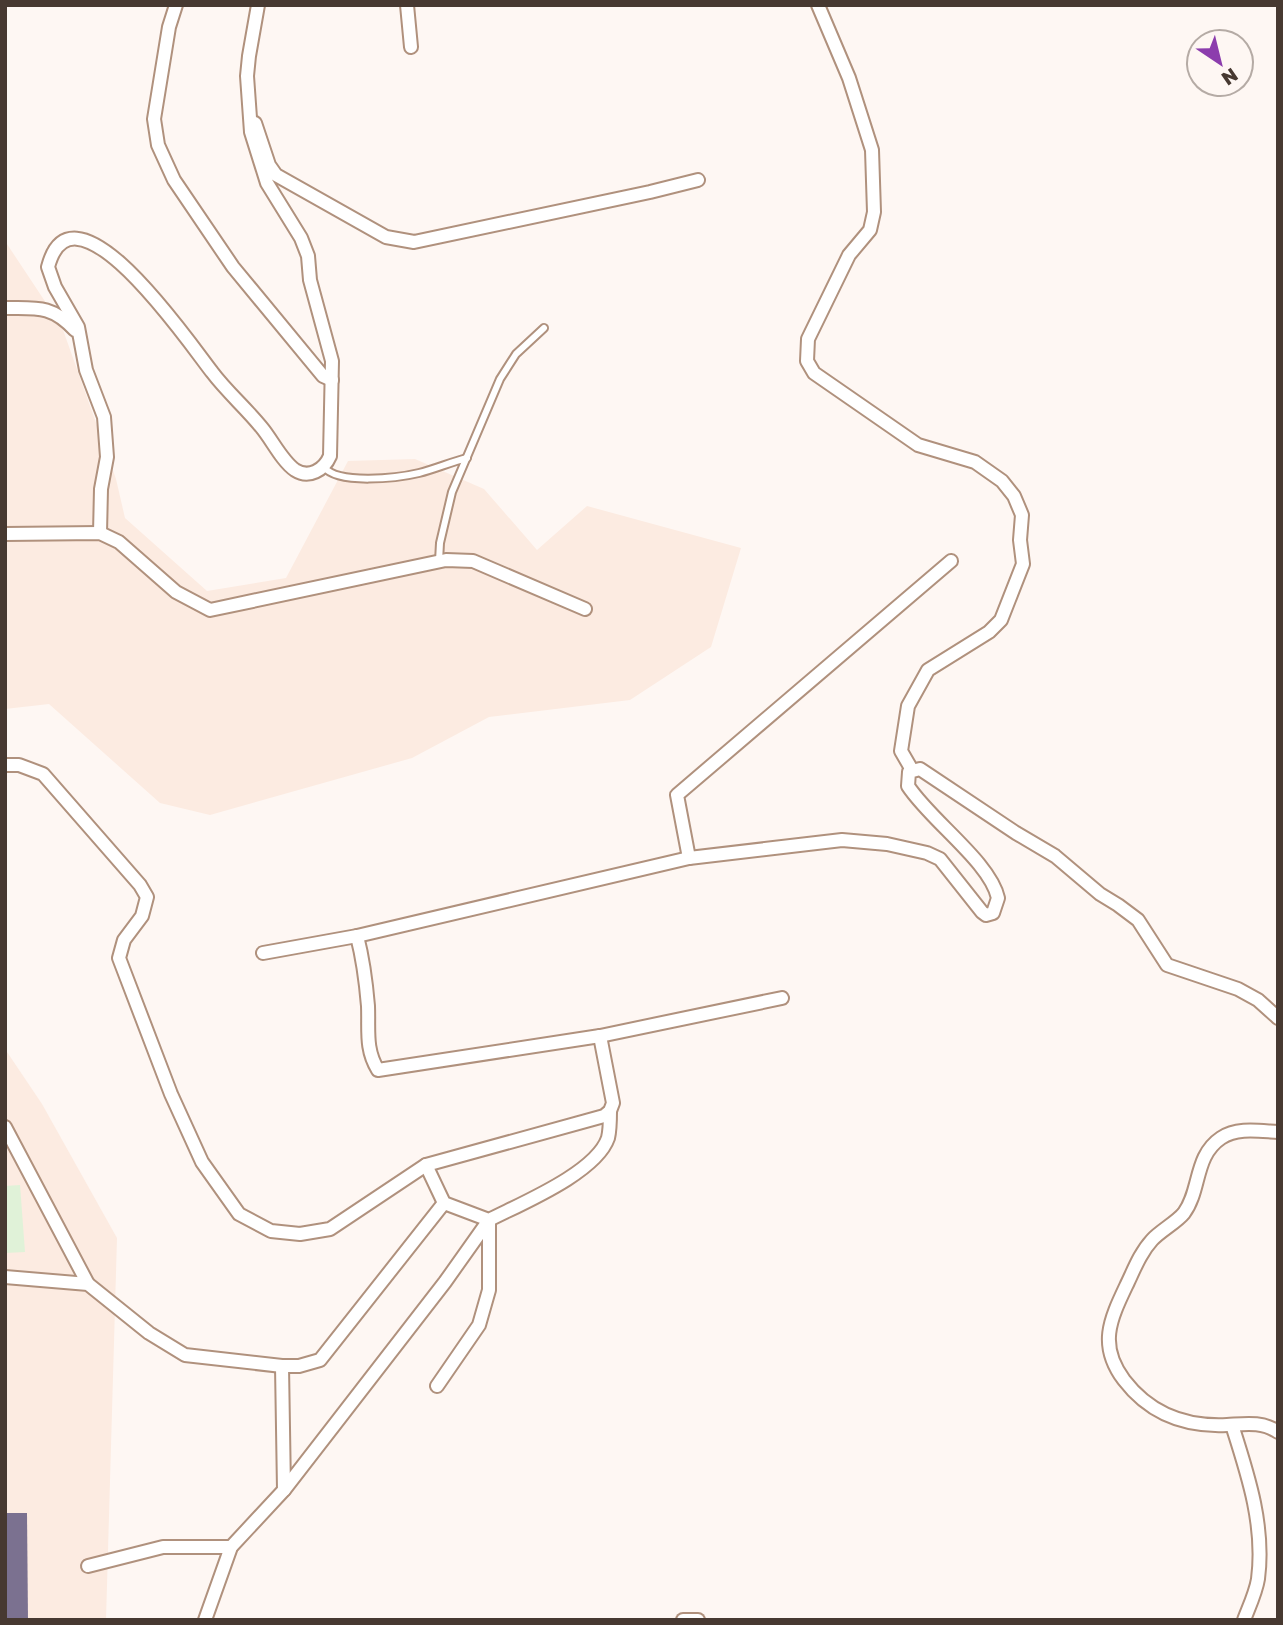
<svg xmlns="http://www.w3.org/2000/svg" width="1283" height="1625" font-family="'Golos Text',sans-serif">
<rect width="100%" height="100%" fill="#fef7f3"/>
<!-- built -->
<g fill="#fcebe1">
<polygon points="5,241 62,327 116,479 125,518 207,591 286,578 348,461 415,459 484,489 537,550 587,506 741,548 711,647 630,700 489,717 412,758 210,815 160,803 49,704 5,709"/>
<polygon points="5,1049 42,1104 117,1238 106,1620 5,1620"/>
</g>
<!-- green -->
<polygon fill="#e0f2d8" points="20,1185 25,1252 5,1253 5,1186"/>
<!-- building -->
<polygon fill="#7b7190" points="5,1513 27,1513 28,1620 5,1620"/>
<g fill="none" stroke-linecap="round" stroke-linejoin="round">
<defs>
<g id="lane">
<path d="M324,467C338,485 398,478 419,473C435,469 451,462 467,458"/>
<polyline points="439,561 440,543 452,492 500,379 516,354 544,328"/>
</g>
<g id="street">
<polyline points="176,5 169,27 154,119 158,145 174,180 233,267 323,376 332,380"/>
<polyline points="407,5 411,47"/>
<polyline points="818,5 849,78 872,150 874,212 870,230 849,255 808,339 807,361 814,373 918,445 975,462 1002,481 1014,496 1022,515 1020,540 1023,564 1001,620 989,632 928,670 908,706 901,751 912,770"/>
<polyline points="255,123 269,165 276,175 386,237 414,242 650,192 698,180"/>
<path d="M5,308C37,308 52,305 75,330"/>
<path d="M100,533L101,489L107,457L104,417L86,370L78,327L55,287L48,267C73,171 192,347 212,372C227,392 246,408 262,428C272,440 282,461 295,470C309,479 324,470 330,456L332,361L310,280L308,256L301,238L267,183L251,132L247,76L249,56L258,5"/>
<polyline points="5,534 100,533 119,542 176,592 210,610 446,560 473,561 585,609"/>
<polyline points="5,765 19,765 43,774 140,885 147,897 142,916 124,940 119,958 171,1094 202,1162 239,1214 271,1231 300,1234 330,1229 426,1165 604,1116 610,1111 613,1103 600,1036"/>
<polyline points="689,858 677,795 951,561"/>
<path d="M357,936C363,959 366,982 368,1006C369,1030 365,1049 378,1070L600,1036L782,998"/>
<path d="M263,953L357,936L689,858L842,840L887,844L927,853L940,859L982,912L986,915L993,913L998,898C990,862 931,821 908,786L909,772L920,769L1016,833L1055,856L1100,894L1118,905L1138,920L1167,965L1238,989L1258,1000L1278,1018"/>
<polyline points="5,1127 88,1284"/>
<path d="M1278,1132C1259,1131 1237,1127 1221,1138C1194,1156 1201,1190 1184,1213C1177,1222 1160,1231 1152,1240C1141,1252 1135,1267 1128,1282C1111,1318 1097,1344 1124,1380C1150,1414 1186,1427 1227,1425C1245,1424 1262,1421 1278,1432"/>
<path d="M426,1165L444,1203L489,1220C520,1204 596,1173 608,1138C610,1130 610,1119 610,1111"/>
<polyline points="5,1277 88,1284 149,1333 185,1355 282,1366 299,1366 320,1360 444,1203"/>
<polyline points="282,1366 284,1490"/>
<path d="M1232,1425C1248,1475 1265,1526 1258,1579C1256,1592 1249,1607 1244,1620"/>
<polyline points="88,1566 163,1547 231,1547"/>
<polyline points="205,1620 231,1547 284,1490 445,1282 489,1220 489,1290 479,1325 437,1386"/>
<polyline points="683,1620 698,1620"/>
</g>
</defs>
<!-- lane casing -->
<use href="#lane" stroke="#b0917d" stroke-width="10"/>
<!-- street casing -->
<use href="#street" stroke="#b0917d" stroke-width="16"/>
<!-- lane -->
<use href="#lane" stroke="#fff" stroke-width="6"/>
<!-- street -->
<use href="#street" stroke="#fff" stroke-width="12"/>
</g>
<!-- border -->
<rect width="1283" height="1625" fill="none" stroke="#473931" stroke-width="14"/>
<!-- north arrow -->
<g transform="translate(1220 63) rotate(145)"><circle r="33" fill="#fef7f3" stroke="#b5aba5" stroke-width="2"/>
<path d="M0-5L12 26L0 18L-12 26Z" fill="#8c3dad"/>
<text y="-10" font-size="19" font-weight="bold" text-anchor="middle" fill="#473931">N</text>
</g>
</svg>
